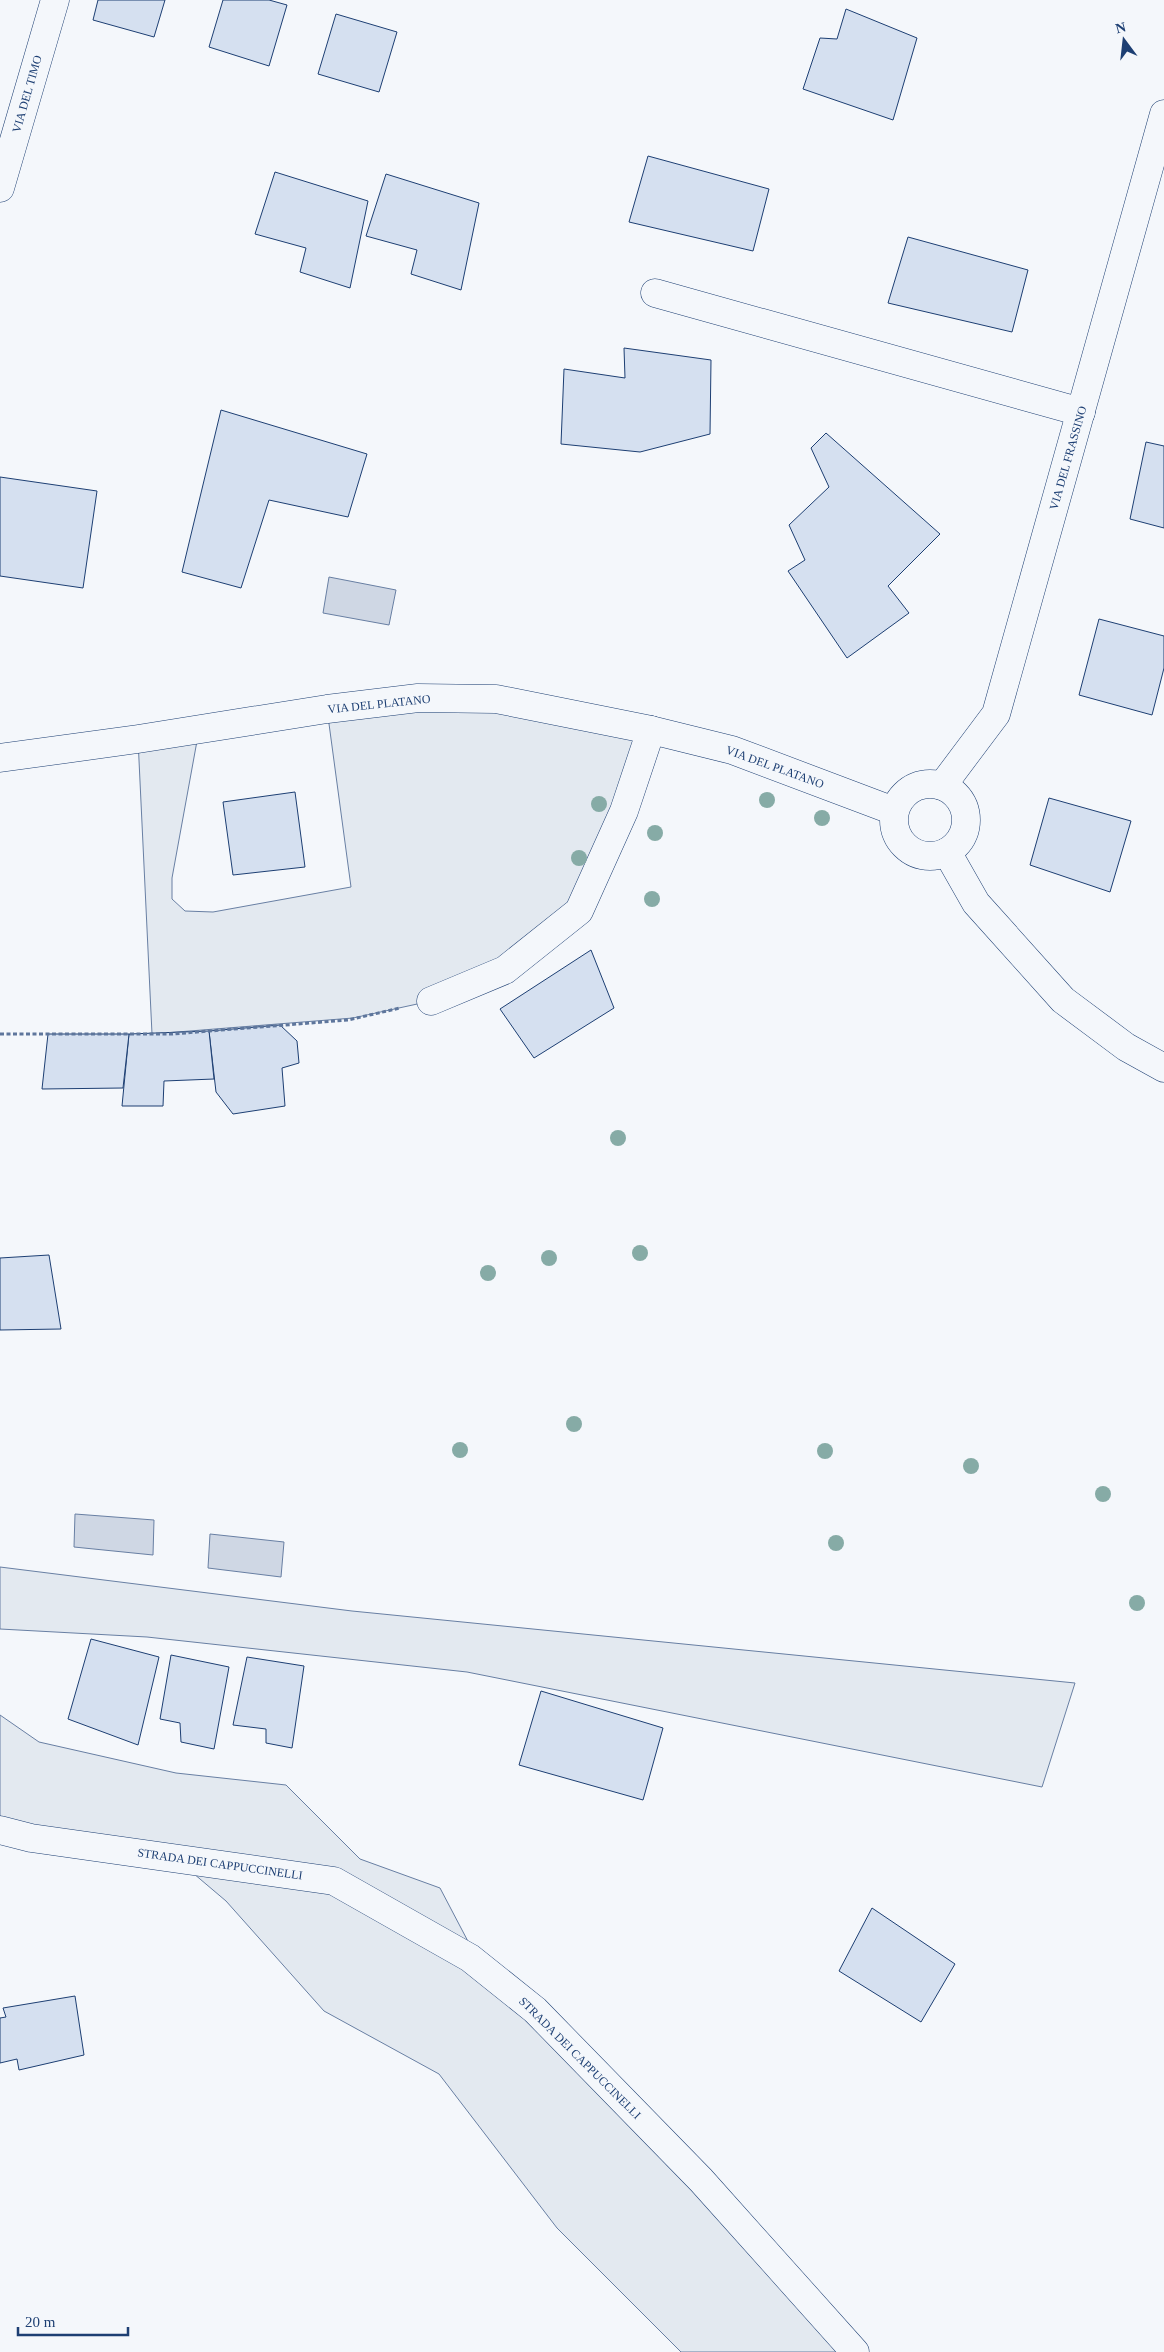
<svg xmlns="http://www.w3.org/2000/svg" width="1164" height="2352" font-family="'Times New Roman',serif">
<rect width="100%" height="100%" fill="#f4f7fb"/>
<!-- green -->
<g fill="#e3e9f0" stroke="#687fa3">
<polygon points="418,698 651,730 579,911 431,1001 353,1018 152,1034 138,739 199,730 172,878 172,899 185,911 213,912 351,887 327,709"/>
<polygon points="0,1567 352,1611 1075,1683 1042,1787 467,1672 147,1637 0,1629"/>
<polygon points="0,1715 39,1742 176,1773 286,1785 360,1859 440,1888 482,1968 855,2352 681,2352 557,2228 439,2074 324,2011 226,1901 174,1857 0,1830"/>
</g>
<!-- water -->
<g fill="#cfd7e4" stroke="#687fa3">
<polygon points="329,577 396,590 389,625 323,613"/>
<polygon points="75,1514 154,1520 153,1555 74,1547"/>
<polygon points="210,1534 284,1542 281,1577 208,1568"/>
</g>
<!-- building -->
<g fill="#d5e0f0" stroke="#1d3f73">
<polygon points="98,0 165,0 154,37 93,20"/>
<polygon points="223,0 269,0 287,5 269,66 209,47"/>
<polygon points="846,9 917,38 893,120 803,89 820,38 837,39"/>
<polygon points="336,14 397,32 379,92 318,74"/>
<polygon points="648,156 769,189 753,251 629,222"/>
<polygon points="275,172 368,201 350,288 300,272 306,248 255,234"/>
<polygon points="386,174 479,203 461,290 411,274 417,250 366,236"/>
<polygon points="908,237 1028,270 1012,332 888,303"/>
<polygon points="624,348 711,360 710,434 640,452 561,444 564,369 625,378"/>
<polygon points="221,410 367,454 348,517 269,500 241,588 182,572"/>
<polygon points="826,433 940,534 888,586 909,613 847,658 788,571 805,560 789,525 829,487 811,448"/>
<polygon points="1146,442 1164,446 1164,528 1130,519"/>
<polygon points="0,477 97,491 83,588 0,576"/>
<polygon points="1099,619 1164,636 1164,668 1152,715 1079,695"/>
<polygon points="295,792 305,867 233,875 223,802"/>
<polygon points="1049,798 1131,821 1110,892 1030,865"/>
<polygon points="591,950 614,1008 534,1058 500,1009"/>
<polygon points="280,1025 297,1041 299,1063 282,1068 285,1106 233,1114 216,1092 209,1031"/>
<polygon points="209,1031 214,1079 164,1081 163,1106 122,1106 129,1034"/>
<polygon points="48,1034 129,1034 123,1088 42,1089"/>
<polygon points="49,1255 61,1329 0,1330 0,1258"/>
<polygon points="91,1639 159,1657 138,1745 68,1719"/>
<polygon points="171,1655 229,1667 214,1749 181,1742 180,1723 160,1719"/>
<polygon points="247,1657 304,1666 292,1748 266,1743 266,1729 233,1725"/>
<polygon points="541,1691 663,1728 643,1800 519,1765"/>
<polygon points="872,1908 955,1964 921,2022 839,1971"/>
<polygon points="75,1996 84,2055 19,2070 17,2059 0,2063 0,2018 6,2017 3,2008"/>
</g>
<g fill="none" stroke-linecap="round" stroke-linejoin="round">
<defs>
<g id="minor">
<polyline points="0,188 55,0"/>
<polyline points="655,293 1081,412"/>
<polyline points="0,758 138,739 327,709 418,698 496,699 651,730 732,750 894,811"/>
<circle cx="930" cy="820" r="36"/>
<polyline points="942,786 996,714 1164,114"/>
<polyline points="947,852 976,903 1063,1000 1126,1047 1164,1068"/>
<polyline points="431,1001 505,970 579,911 624,811 651,730"/>
<polyline points="0,1830 31,1838 334,1881 470,1958 535,2010 701,2180 855,2352"/>
</g>
</defs>
<!-- minor casing -->
<use href="#minor" stroke="#1d3f73" stroke-width="29"/>
<!-- path -->
<polyline stroke="#5e769c" stroke-width="3" stroke-dasharray="4 2.5" stroke-linecap="butt" points="0,1034 172,1034 348,1020 400,1008"/>
<!-- minor -->
<use href="#minor" stroke="#f4f7fb" stroke-width="28"/>
</g>
<!-- trees -->
<g fill="#86aba6">
<circle cx="767" cy="800" r="8"/>
<circle cx="599" cy="804" r="8"/>
<circle cx="822" cy="818" r="8"/>
<circle cx="655" cy="833" r="8"/>
<circle cx="579" cy="858" r="8"/>
<circle cx="652" cy="899" r="8"/>
<circle cx="618" cy="1138" r="8"/>
<circle cx="640" cy="1253" r="8"/>
<circle cx="549" cy="1258" r="8"/>
<circle cx="488" cy="1273" r="8"/>
<circle cx="574" cy="1424" r="8"/>
<circle cx="460" cy="1450" r="8"/>
<circle cx="825" cy="1451" r="8"/>
<circle cx="971" cy="1466" r="8"/>
<circle cx="1103" cy="1494" r="8"/>
<circle cx="836" cy="1543" r="8"/>
<circle cx="1137" cy="1603" r="8"/>
</g>
<g text-anchor="middle" dominant-baseline="central" stroke-width="4" stroke-linejoin="round" paint-order="stroke">
<!-- street labels -->
<g font-size="12" fill="#1d3f73" stroke="#f4f7fb">
<text transform="translate(27 94) rotate(-74)">VIA DEL TIMO</text>
<text transform="translate(1068 458) rotate(-74)">VIA DEL FRASSINO</text>
<text transform="translate(379 704) rotate(-6)">VIA DEL PLATANO</text>
<text transform="translate(775 767) rotate(20)">VIA DEL PLATANO</text>
<text transform="translate(220 1864) rotate(8)">STRADA DEI CAPPUCCINELLI</text>
<text transform="translate(580 2058) rotate(45)">STRADA DEI CAPPUCCINELLI</text>
</g>
</g>
<!-- north arrow -->
<g transform="translate(1124 40) rotate(345)" stroke="#f4f7fb" stroke-width="4" paint-order="stroke">
<path d="M0-4L9 19L0 12L-9 19Z" fill="#1d3f73"/>
<text y="-8" font-size="14" font-weight="bold" text-anchor="middle" fill="#1d3f73">N</text>
</g>
<!-- scale -->
<path d="M18 2327v8h110v-8" fill="none" stroke="#1d3f73" stroke-width="2.5"/>
<text x="25" y="2327" font-size="15" fill="#1d3f73" stroke="#f4f7fb" stroke-width="4" paint-order="stroke">20 m</text>
</svg>
